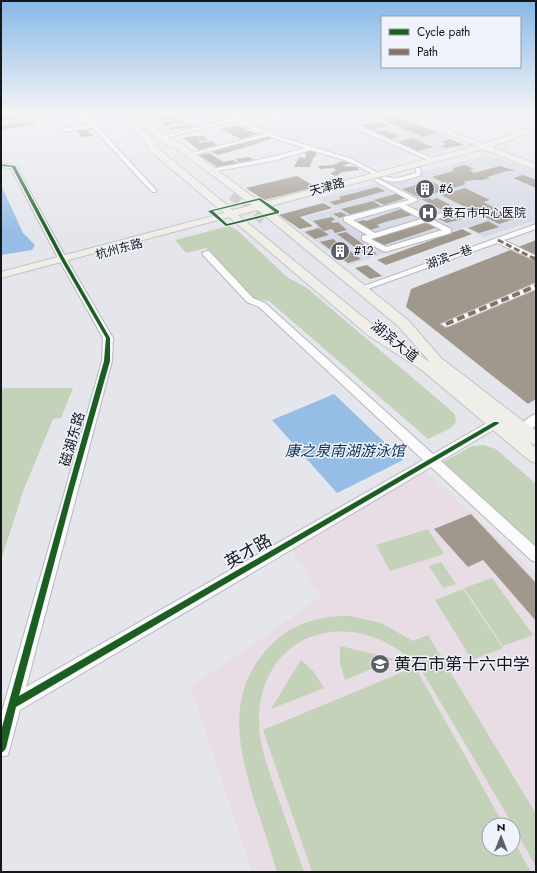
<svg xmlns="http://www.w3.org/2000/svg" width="537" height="873" font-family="Jost,'Noto Sans SC',sans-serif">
<rect width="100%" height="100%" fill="#e5e6ec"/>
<!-- commercial -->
<polygon fill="#e4ddeb" points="319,112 417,155 371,166 337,153 281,136 253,123"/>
<!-- built -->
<g fill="#d5d9e5">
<polygon points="326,112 378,112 388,116 351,123"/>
<polygon points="383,120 422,137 438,133 466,145 425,155 358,125"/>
<polygon points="484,156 499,158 536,172 536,220 484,237 465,227 349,265 301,231 317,226 304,217 335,209 319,198"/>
</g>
<!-- education -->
<path fill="#e8dce5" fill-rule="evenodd" d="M426,471L536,574V872H252L191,687L321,597L292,549ZM489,825H513V849H489Z"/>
<!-- green -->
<g fill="#c4d2b9">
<polygon points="229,226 236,229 287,277 307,288 455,414 456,422 451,428 428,439 269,301 254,299 206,248 186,253 175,240"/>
<polygon points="6,388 73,388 61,418 53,419 24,489 1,560 1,389"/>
<polygon points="484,445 496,449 536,484 536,546 443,462 472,446"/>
<polygon points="428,529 444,554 390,571 376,545"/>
<polygon points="441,562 456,584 443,588 429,566"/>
<polygon points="492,578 533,635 503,646 464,588"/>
<polygon points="463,589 503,648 472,660 435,600"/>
<path d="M350,616L381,623L413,641L428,635L536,814V867L513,825L422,671C363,603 259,625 259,722C259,745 268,767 275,789C285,817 294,844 304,872H277C270,849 263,826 255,803C238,748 225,693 270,646C291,624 319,615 350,616Z"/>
<polygon points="340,646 395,659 345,680 340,663"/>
<polygon points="301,660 314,672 324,688 271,709"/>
<polygon points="415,667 504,825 489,825 489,849 513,849 513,840 531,872 312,872 263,730"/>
</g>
<!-- water -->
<g fill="#96bde6">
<polygon points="1,185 23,233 35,245 32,250 1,255"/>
<polygon points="334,394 403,460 337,493 272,420"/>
</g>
<!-- building -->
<g fill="#a0988c">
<polygon points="162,112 173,113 151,116 149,114"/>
<polygon points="28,113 30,116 1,120 1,116"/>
<polygon points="176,115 178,118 158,121 155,118"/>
<polygon points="397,117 438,133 423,137 383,120"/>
<polygon points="183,119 186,122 165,125 162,122"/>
<polygon points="34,121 36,124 1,130 1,126"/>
<polygon points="380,122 389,126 372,130 361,125"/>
<polygon points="190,124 193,127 171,130 169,128"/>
<polygon points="236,125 257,134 241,139 220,129"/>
<polygon points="85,128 93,136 82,137 75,130"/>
<polygon points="385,130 400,136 390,139 375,132"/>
<polygon points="192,136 204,136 208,140 198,141 200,143 211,141 217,145 199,150 183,138"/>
<polygon points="268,136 273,138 250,146 243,143"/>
<polygon points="412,138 433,147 418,151 397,142"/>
<polygon points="450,139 464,145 446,148 440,146 447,144 441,142"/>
<polygon points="242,143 249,146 218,155 211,152"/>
<polygon points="307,150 316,152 315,154 317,155 313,158 310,167 294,167 299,157 306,158 305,153 301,152"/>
<polygon points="209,153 223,162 233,160 238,163 217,167 199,155"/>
<polygon points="249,157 254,160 240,163 235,159"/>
<polygon points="342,161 350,163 342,166 357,167 359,170 342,172 336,176 330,174 336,170 333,168 320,169 318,166 333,165"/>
<polygon points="465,165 474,169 469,170 474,173 500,166 516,171 507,171 487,177 490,178 482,180 473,180 463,182 466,184 454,188 432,177 453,171 453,168"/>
<polygon points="523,175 536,180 536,188 513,178"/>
<polygon points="297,176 316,187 264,200 246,188"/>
<polygon points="430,181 448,189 420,198 402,189"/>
<polygon points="377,187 385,191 335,205 330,202 341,199 339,197"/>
<polygon points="465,188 490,200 483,202 517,218 499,224 441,195"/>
<polygon points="399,193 409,197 384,205 374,200"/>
<polygon points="428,197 432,200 437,198 454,207 442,210 421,199"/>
<polygon points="373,201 381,206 351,215 341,209"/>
<polygon points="323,203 332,208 300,217 313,226 300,229 279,215"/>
<polygon points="404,208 416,214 385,222 377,225 380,227 370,230 356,222 364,220 366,221"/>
<polygon points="341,212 347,215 340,218 333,214"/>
<polygon points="458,214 466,218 447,223 439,219"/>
<polygon points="332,217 335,220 331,221 333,223 338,222 347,230 335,233 332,229 324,231 313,221"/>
<polygon points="426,220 438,227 381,246 369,239"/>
<polygon points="488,221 499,227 479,233 468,228"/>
<polygon points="319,228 329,235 315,239 305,232"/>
<polygon points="462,229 472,234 386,265 377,260"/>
<polygon points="346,232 377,254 368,257 337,234"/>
<polygon points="333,239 361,259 348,263 320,242"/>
<polygon points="536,240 536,399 528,404 406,307 411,289"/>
<polygon points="367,265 382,276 370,279 355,268"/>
<polygon points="471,514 536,583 536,621 483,560 468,567 434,529"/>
</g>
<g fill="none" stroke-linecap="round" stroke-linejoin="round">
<!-- major-tunnel -->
<polyline stroke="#c6c7cc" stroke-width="10" stroke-dasharray="10 5" stroke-linecap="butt" points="232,195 266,222"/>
<defs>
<g id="minor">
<polygon points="78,112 84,112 156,190 156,192 152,192 93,128 60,132 62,129 90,125"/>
<polygon points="258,112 266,112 240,119 247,122 306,112 315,112 252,125 277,136 352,159 380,174 375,175 348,161 310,150 273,161 210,172 207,170 272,157 304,148 268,136 189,156 189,154 264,134 234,121 160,139 157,137"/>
<polygon points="348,123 352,123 436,160 431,161 348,125"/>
<polygon points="1,163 16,166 66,258 113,338 112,361 26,687 423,460 259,307 247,302 203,255 202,253 206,251 209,251 253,298 265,303 433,454 492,420 500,420 502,423 500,426 441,461 536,547 536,562 531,560 431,467 20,710 8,755 1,757 1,715 102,361 103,338 58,258 11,168 1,167"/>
<path d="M416,168H420L421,175C409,179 392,186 381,178C385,175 388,177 393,178C401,178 408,175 416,173Z"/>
<path d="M375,179H379L417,199V201L406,205L428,216L443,213V217L433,220L451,229V233L385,252L362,240V236L367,235L344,221V217L409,200L375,181ZM399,207L421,219L375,233L353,220ZM426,222L442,230L386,247L371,239Z"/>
<polygon points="536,224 536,229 504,240 536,256 536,261 497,243 365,290 359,290 358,288"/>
<polygon points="536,283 536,289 449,326 446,327 441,324"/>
<path d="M536,414V425L528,432H520L518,429C522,423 529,416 536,414Z"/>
</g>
<path id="major" d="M110,112H117L157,142L158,144L155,146L156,147L233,210L252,205L176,148L165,145L128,112H135L165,136L182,144L261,203L476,146L392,112H400L484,144L536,126V130L491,147L536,164V170L483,149L267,207L408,320L441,358L536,431V445L530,443L492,413L536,448V463L530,461L423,371L369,336L229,217L1,278V272L224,213L150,151L142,138ZM258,210L398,326L430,362L379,330L238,215Z"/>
</defs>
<!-- minor casing -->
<use href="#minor" stroke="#b7b8bd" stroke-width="2"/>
<!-- major casing -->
<use href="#major" stroke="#c2c3c6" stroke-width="2"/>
<!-- minor -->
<use href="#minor" fill="#fbfbfc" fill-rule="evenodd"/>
<!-- major -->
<use href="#major" fill="#f0eee8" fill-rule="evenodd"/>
<!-- path-bridge -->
<polygon stroke="#c5c5c7" stroke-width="1" stroke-dasharray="1 1" stroke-linecap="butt" points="486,140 507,148 490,153 469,145"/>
<!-- quiet-far1 -->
<polyline stroke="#8d6e63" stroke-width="3" stroke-dasharray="6 3" stroke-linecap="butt" points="498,240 535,259"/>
<!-- quiet -->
<g stroke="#8d6e63" stroke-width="4" stroke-dasharray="8 4" stroke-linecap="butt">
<polyline points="533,258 536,259"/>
<polyline points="446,324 536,286"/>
</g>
<defs>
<g id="cycleway">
<polygon points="1,164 15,166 64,258 110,338 110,361 74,488 19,696 494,422 498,422 499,423 498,424 16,707 6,748 4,751 1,753 1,731 68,488 104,361 106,338 60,258 12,167 1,166"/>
<path d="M260,198L279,211V213L226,226L208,211ZM259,200L275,212L227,224L213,211Z"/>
</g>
</defs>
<!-- cycleway casing -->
<use href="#cycleway" stroke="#eff3fc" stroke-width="2"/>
<!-- cycleway -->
<use href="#cycleway" fill="#1b5e20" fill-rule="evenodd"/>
</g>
<!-- sky -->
<linearGradient id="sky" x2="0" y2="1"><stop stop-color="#87b8e7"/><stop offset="0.48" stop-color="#f3f4f6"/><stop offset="1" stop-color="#f3f4f6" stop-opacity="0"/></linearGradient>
<rect width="537" height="234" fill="url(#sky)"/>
<!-- icons -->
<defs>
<symbol id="building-disc" viewBox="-11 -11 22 22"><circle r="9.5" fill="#5e5f64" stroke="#eff3fc"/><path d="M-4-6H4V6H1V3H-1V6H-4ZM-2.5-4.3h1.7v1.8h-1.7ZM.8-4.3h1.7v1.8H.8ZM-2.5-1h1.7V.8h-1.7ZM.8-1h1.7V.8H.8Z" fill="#fff"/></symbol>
<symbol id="hospital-disc" viewBox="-11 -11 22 22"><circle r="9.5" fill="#5e5f64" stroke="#eff3fc"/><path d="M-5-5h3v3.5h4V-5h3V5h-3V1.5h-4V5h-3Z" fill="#fff"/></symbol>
<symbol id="school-disc" viewBox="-11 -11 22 22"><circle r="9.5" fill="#5e5f64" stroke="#eff3fc"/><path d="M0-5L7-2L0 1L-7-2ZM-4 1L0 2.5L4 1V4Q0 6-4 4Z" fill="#fff"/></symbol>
</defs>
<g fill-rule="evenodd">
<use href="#building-disc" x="414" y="178" width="22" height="22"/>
<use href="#hospital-disc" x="417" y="202" width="22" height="22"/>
<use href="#building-disc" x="329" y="240" width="22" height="22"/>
<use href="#school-disc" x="369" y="653" width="22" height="22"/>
</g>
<g text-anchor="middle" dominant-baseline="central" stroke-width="3" stroke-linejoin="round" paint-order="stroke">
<!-- far-street labels -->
<g font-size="12" fill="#16171a" stroke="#eff3fc">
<text transform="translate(327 187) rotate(-15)">天津路</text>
<text transform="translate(119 249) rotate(-15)">杭州东路</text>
<text transform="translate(449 257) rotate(-20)">湖滨一巷</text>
</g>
<!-- far-poi labels -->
<g font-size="12" fill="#16171a" stroke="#eff3fc" text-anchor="start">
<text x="439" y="189">#6</text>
<text x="442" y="213">黄石市中心医院</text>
<text x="354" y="251">#12</text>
</g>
<!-- street labels -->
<g font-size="14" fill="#16171a" stroke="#eff3fc">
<text transform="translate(395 341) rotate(39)">湖滨大道</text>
<text transform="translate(72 439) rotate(-74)">磁湖东路</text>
</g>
<!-- water labels -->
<g font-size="15" font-style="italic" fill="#083357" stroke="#eff3fc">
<text x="345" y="451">康之泉南湖游泳馆</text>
</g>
<!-- near-street labels -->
<g font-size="17" fill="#16171a" stroke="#eff3fc">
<text transform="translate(248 551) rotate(-30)">英才路</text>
</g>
<!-- near-poi labels -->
<g font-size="17" fill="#16171a" stroke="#eff3fc" text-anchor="start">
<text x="394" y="664">黄石市第十六中学</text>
</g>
</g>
<!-- border -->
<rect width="537" height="873" fill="none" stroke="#16171a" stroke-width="4"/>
<!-- legend -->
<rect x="381" y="16" width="140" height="52" fill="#eff3fc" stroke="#989ba2"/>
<rect x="389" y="29" width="20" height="6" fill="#1b5e20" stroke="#989ba2"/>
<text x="417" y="36" font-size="12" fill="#16171a">Cycle path</text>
<rect x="389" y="49" width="20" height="6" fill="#8d6e63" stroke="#989ba2"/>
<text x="417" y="56" font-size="12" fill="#16171a">Path</text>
<!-- north arrow -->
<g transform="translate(501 837)"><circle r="19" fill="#eff3fc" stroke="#989ba2"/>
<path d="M0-3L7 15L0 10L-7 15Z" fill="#5e5f64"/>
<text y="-6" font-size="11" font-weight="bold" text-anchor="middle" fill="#16171a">N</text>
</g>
</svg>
